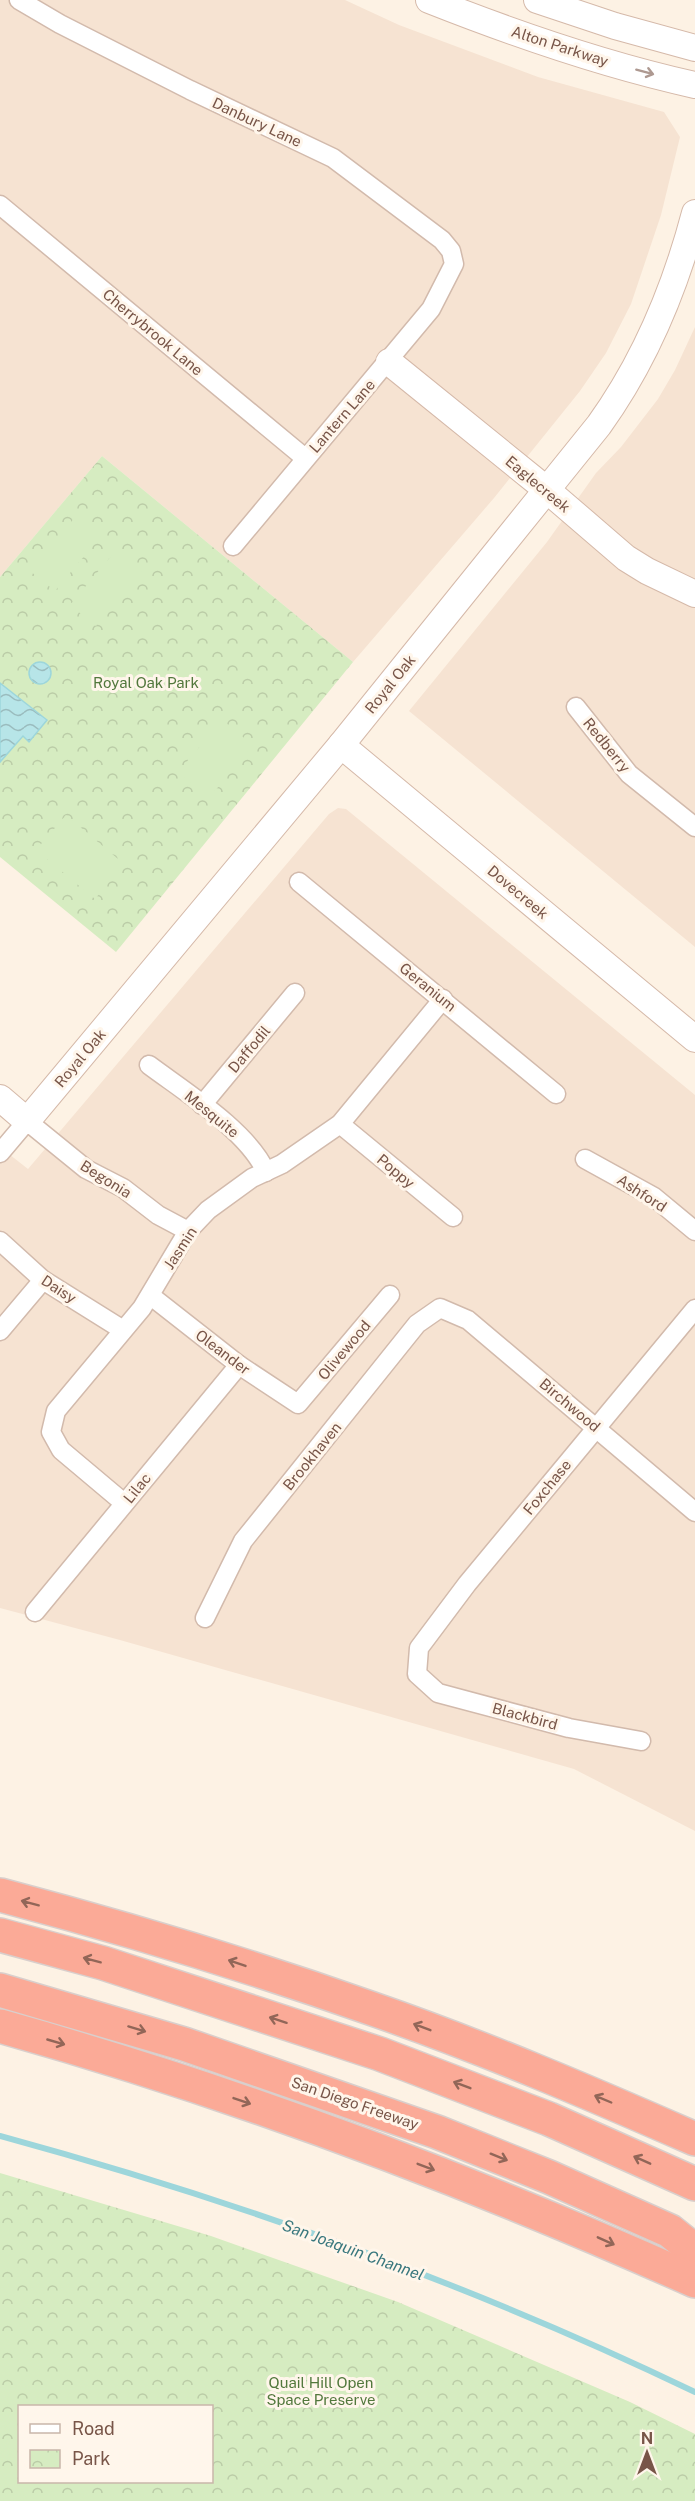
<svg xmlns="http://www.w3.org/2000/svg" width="695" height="2501" font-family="'Public Sans',sans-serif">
<defs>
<pattern id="park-crowns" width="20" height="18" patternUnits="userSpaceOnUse" patternTransform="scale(1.5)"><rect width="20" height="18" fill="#d6ecc1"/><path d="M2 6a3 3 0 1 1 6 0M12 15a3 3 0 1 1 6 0" fill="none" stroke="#bbcca7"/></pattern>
<pattern id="water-waves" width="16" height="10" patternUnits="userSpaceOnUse" patternTransform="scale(1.5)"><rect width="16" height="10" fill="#b7e5e8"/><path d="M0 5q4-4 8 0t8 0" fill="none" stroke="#9abcbe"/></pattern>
</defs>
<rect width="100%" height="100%" fill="#fdf2e4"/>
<!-- residential -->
<g fill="#f6e3d2">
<polygon points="0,0 345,0 399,25 538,77 664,112 680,137 661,215 631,304 606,353 580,391 494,498 353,662 102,456 0,577"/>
<polygon points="695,327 695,947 409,711 547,542 596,473 621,447 658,399 675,370"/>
<polygon points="338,808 346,809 695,1095 695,1831 574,1769 120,1640 0,1608 0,1147 28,1169 329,814"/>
</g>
<!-- park -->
<g fill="url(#park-crowns)" fill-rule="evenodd">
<polygon points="102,456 353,662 116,952 0,857 0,577"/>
<path d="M0,2173L211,2236L398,2302L630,2402L695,2434V2501H0ZM212,2406V2482H20V2406Z"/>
</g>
<!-- pitch -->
<g fill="#d6ecc1">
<polygon points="76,516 101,536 55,591 30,571"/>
<polygon points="116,550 142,571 96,626 70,605"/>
<polygon points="222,720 253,745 209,798 178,772"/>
<polygon points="66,815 124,864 95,899 36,850"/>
</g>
<!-- water -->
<g fill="url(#water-waves)" stroke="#9dd6db" stroke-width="1.5">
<circle cx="40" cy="673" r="11"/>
<polygon points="0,683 47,720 29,742 23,736 0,762"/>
</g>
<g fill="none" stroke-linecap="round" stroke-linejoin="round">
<!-- stream -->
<path stroke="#9dd6db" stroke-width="6" d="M0,2136C238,2201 473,2285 695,2392"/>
<defs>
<g id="street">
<polyline points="19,0 60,24 190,90 333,158 442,240 451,251 454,264 431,309 233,546"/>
<polyline points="0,205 305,458"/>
<polyline points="576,707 629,774 695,827"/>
<polyline points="299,882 556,1094"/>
<path d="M149,1065C185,1092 248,1131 266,1172"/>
<polyline points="202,1105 295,993"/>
<polyline points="340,1124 453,1217"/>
<polyline points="0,1153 27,1121 86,1169 123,1188 158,1215 188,1231"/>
<polyline points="585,1159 654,1197 695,1231"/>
<polyline points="0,1241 43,1280 123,1330"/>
<polyline points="151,1296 239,1365 298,1404 390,1295"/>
<polyline points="0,1331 43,1280"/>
<polyline points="124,1503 61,1450 51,1432 56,1411 142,1308 188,1231 208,1210 252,1178 282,1164 340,1124 443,999"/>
<polyline points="35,1612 239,1365"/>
<polyline points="205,1618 243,1541 417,1324 440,1308 468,1320 695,1512"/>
<polyline points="641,1741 569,1728 438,1693 417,1674 419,1648 467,1584 695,1309"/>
</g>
<g id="secondary">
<path d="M429,0C515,34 604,65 695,85"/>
<polyline points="537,0 615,26 695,48"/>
<polyline points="389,362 547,490 626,558 647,571 695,594"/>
<polyline points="341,745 695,1039"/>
<path d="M0,1098L27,1121L341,745L599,425C645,361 675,289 695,213"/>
</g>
<g id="highway">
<path d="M0,1895C125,1928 248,1965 370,2008C480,2046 588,2092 695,2139"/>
<polyline points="0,1935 103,1963 380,2054 549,2119 695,2184"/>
<polyline points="0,1990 184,2044 437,2132 549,2177 670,2231 695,2251"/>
<path d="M0,2026C239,2093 469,2180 695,2281"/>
</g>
</defs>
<!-- street casing -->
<use href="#street" stroke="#d2baac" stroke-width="21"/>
<!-- secondary casing -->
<use href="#secondary" stroke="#d5b9a9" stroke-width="28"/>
<!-- highway casing -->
<use href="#highway" stroke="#d9cfcc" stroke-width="36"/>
<!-- street -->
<use href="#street" stroke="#fff" stroke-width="18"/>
<!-- secondary -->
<use href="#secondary" stroke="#fff" stroke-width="26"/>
<!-- highway -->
<use href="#highway" stroke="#fbaa97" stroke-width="33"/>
</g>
<!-- one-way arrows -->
<defs><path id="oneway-shaft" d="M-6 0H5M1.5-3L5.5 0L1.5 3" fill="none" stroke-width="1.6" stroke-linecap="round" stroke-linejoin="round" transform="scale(1.5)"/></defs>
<use stroke="#ae9991" href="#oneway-shaft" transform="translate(645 72) rotate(15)"/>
<g stroke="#926658">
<use href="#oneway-shaft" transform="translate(30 1903) rotate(-165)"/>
<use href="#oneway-shaft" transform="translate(92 1960) rotate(-165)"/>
<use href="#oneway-shaft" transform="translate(237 1963) rotate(-161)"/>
<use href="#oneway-shaft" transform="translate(278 2020) rotate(-162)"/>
<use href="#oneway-shaft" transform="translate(422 2027) rotate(-159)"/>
<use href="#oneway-shaft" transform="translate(137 2029) rotate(17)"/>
<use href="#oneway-shaft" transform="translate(56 2042) rotate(16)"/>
<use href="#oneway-shaft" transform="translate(462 2085) rotate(-159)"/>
<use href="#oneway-shaft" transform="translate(603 2099) rotate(-157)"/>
<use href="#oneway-shaft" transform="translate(242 2101) rotate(19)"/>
<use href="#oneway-shaft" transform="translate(499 2157) rotate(22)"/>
<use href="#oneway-shaft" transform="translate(642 2160) rotate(-156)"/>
<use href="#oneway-shaft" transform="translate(426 2167) rotate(21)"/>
<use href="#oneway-shaft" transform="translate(606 2241) rotate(24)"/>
</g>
<g text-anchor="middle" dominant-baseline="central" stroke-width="6" stroke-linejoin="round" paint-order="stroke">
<!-- street labels -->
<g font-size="15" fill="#785548" stroke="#fff6eb">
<text transform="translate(560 46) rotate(18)">Alton Parkway</text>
<text transform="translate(257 122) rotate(25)">Danbury Lane</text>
<text transform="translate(153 332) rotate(40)">Cherrybrook Lane</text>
<text transform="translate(342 416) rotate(-49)">Lantern Lane</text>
<text transform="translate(538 484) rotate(40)">Eaglecreek</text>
<text transform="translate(390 684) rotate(-51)">Royal Oak</text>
<text transform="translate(607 745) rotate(51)">Redberry</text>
<text transform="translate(518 892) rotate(40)">Dovecreek</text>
<text transform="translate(428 987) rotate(39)">Geranium</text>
<text transform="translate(249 1049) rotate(-50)">Daffodil</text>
<text transform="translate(80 1058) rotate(-50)">Royal Oak</text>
<text transform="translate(212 1114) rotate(39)">Mesquite</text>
<text transform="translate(396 1171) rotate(40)">Poppy</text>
<text transform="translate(106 1179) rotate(32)">Begonia</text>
<text transform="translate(642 1193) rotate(33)">Ashford</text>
<text transform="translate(180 1248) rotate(-57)">Jasmin</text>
<text transform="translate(59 1289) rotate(33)">Daisy</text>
<text transform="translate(344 1350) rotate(-50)">Olivewood</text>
<text transform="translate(223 1352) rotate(37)">Oleander</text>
<text transform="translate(570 1405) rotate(40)">Birchwood</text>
<text transform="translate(312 1456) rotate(-51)">Brookhaven</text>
<text transform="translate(547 1487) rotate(-51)">Foxchase</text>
<text transform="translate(137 1488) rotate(-51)">Lilac</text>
<text transform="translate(525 1716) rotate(15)">Blackbird</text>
<text transform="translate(355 2103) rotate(19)">San Diego Freeway</text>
</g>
<!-- park labels -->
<g font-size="15" fill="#52783c" stroke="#fff6eb">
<text x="146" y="682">Royal Oak Park</text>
<text x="321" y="2382">Quail Hill Open<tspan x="321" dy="17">Space Preserve</tspan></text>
</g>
<!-- water labels -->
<g font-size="16" font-style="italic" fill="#3a787e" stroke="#fff6eb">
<text transform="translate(353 2250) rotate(20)">San Joaquin Channel</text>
</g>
</g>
<!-- legend -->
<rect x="18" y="2405" width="195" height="78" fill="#fff6eb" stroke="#c9b6aa" stroke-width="1.5"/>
<rect x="30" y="2424" width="30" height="9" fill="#ffffff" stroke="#c9b6aa" stroke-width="1.5"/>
<text x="72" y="2435" font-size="18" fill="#785548">Road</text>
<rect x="30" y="2450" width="30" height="18" fill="url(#park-crowns)" stroke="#c9b6aa" stroke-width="1.5"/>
<text x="72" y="2465" font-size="18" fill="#785548">Park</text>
<!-- north arrow -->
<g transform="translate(647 2453)" stroke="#fff6eb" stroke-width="4.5" paint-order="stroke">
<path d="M0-4.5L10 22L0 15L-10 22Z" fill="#785548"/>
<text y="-9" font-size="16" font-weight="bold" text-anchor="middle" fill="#785548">N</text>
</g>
</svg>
